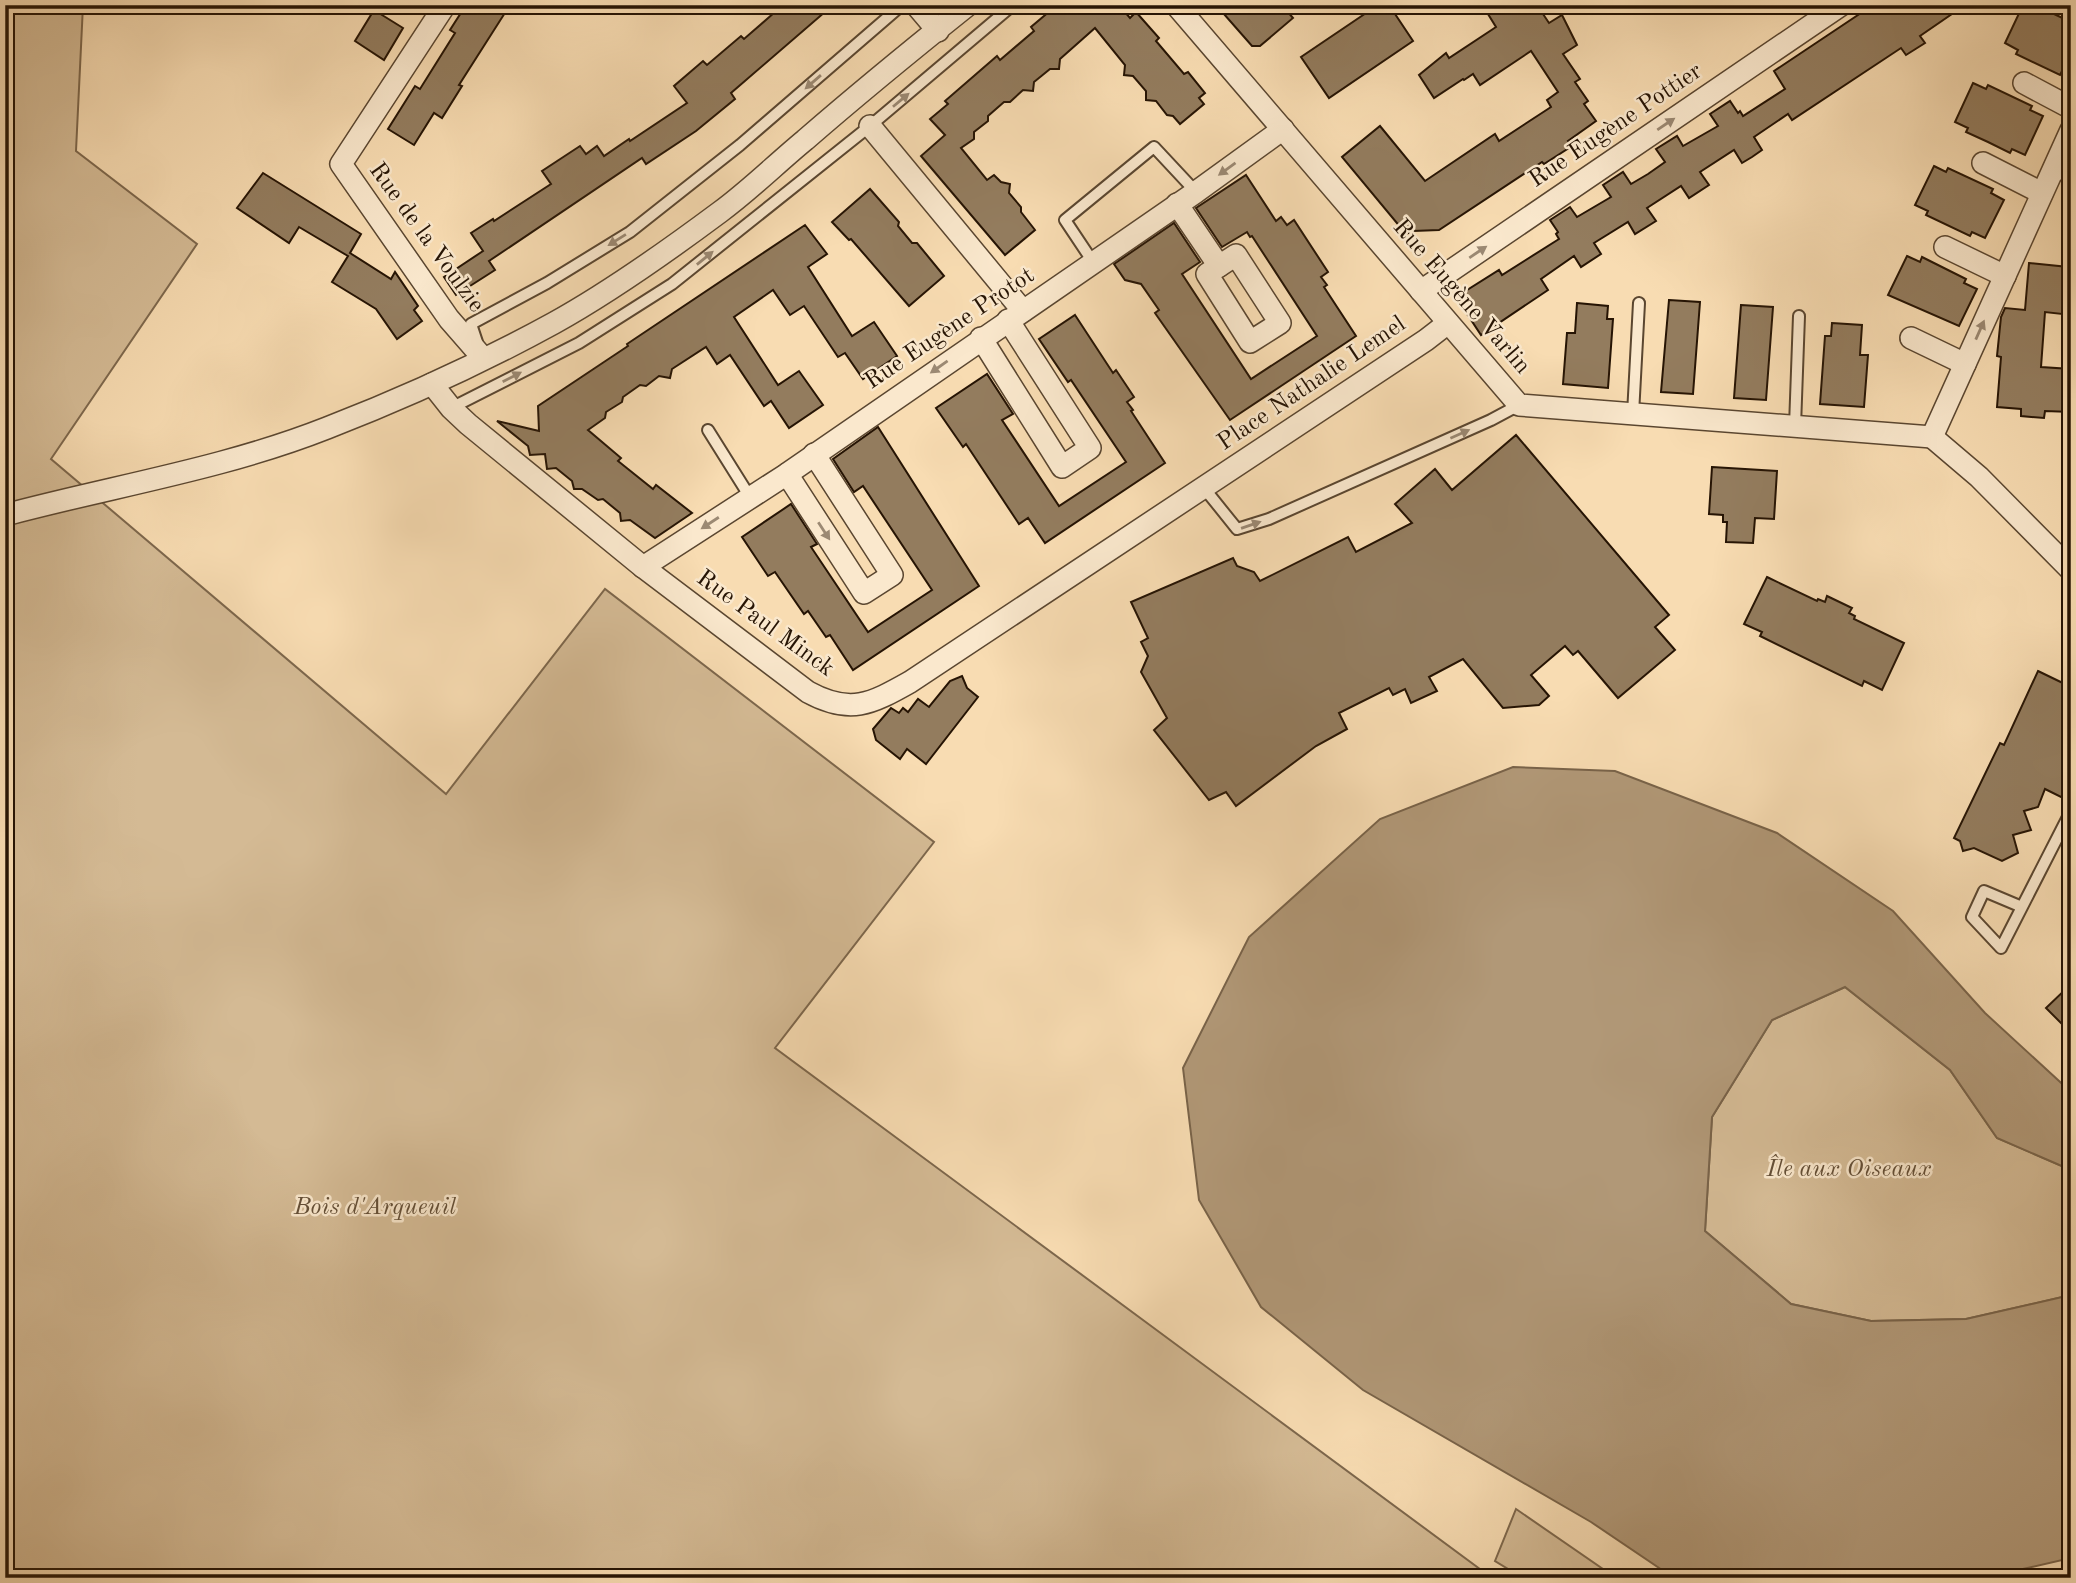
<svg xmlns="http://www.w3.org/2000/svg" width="2076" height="1583" font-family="'Old Standard TT',serif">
<rect width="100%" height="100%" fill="#f8dcb2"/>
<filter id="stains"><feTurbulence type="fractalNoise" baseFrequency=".00286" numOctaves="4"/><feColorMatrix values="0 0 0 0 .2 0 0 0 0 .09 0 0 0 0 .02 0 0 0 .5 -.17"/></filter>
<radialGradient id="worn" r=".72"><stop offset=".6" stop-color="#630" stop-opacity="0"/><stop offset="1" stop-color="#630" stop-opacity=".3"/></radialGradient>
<!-- green -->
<g fill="#d4ba94" stroke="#7d674c" stroke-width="2">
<polygon points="5,5 83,5 76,151 197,244 51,459 446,794 605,589 934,842 775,1048 1492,1578 5,1578"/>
<polygon points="1845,987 1950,1070 1997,1138 2071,1170 2071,1295 1966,1319 1871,1321 1791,1304 1705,1231 1712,1117 1772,1020"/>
<polygon points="1516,1509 1616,1578 1523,1578 1495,1561"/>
</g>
<!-- water -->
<polygon fill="#b19877" stroke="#796349" stroke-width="2" points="1513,767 1615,771 1777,833 1893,911 1985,1013 2071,1092 2071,1170 1997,1138 1950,1070 1845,987 1772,1020 1712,1117 1705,1231 1791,1304 1871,1321 1966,1319 2071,1295 2071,1558 2023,1569 2006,1578 1674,1578 1591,1522 1363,1390 1261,1307 1199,1200 1183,1068 1249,937 1380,819"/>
<!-- building -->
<g fill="#937c5e" stroke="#261404" stroke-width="2">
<polygon points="466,5 510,5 459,85 462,86 442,118 434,113 414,145 388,129 415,86 420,89 455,33 450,30"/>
<polygon points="783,5 833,5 731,93 735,99 696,131 646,164 642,158 489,261 495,270 456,295 444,277 483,251 471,233 493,219 494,221 551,184 542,171 580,146 586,154 597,146 604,156 629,139 630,141 687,103 674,86 703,61 707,65 741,36 744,39"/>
<polygon points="1057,5 1119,5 1130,18 1136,12 1159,38 1156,41 1184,74 1188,72 1205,93 1199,98 1204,104 1180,124 1173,116 1167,115 1156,101 1146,100 1146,91 1133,76 1124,75 1125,65 1095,28 1060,59 1059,69 1050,69 1034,82 1033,91 1023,90 1010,102 1004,102 988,116 988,121 974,132 974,139 961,148 987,180 994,175 1001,182 1010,184 1009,193 1021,207 1021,212 1035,230 1005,255 921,156 945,135 930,119 948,104 945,101 997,56 1000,60 1034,31 1031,27"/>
<polygon points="1216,5 1282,5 1293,18 1260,46 1252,46"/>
<polygon points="1378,5 1389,5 1413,41 1329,98 1301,57"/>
<polygon points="1502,5 1537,5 1549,23 1562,15 1577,45 1563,54 1580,79 1575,82 1588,101 1584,104 1596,121 1568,141 1572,146 1544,164 1542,162 1439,230 1413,231 1406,234 1342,157 1380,126 1425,181 1495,134 1499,141 1551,107 1547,100 1558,92 1531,51 1480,85 1473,74 1464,80 1463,79 1434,98 1419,75 1446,53 1449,58 1496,27 1488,14"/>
<polygon points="1873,5 1965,5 1920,36 1925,43 1906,55 1901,48 1792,120 1788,114 1754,137 1762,150 1752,157 1742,163 1734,150 1700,172 1709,185 1689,198 1681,186 1647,208 1656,221 1635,234 1628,222 1594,243 1601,254 1581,267 1574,256 1541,279 1548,290 1481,335 1456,297 1499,270 1502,275 1559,239 1556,234 1558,232 1550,220 1570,207 1577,217 1611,197 1603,185 1623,172 1631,184 1648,174 1665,162 1656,149 1677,136 1683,146 1718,126 1710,114 1730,101 1738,113 1740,111 1743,116 1785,89 1774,71"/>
<polygon points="2023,5 2035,5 2071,22 2071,75 2062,71 2060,75 2016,54 2018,50 2005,43"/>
<polygon points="374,10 403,28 384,60 355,41"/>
<polygon points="1973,83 1986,89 1988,85 2032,106 2030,110 2043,116 2025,155 2012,149 2010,153 1988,142 1966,132 1968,128 1955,122"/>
<polygon points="1934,166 1946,172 1948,168 1993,189 1991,193 2004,200 1985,238 1972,232 1970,236 1926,215 1928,211 1915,205"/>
<polygon points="263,173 361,234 350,253 391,279 395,272 418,306 414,310 422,321 397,339 376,309 332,282 348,256 299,227 289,243 237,208"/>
<polygon points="1246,175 1276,221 1281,217 1287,225 1294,220 1328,272 1321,277 1327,285 1324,287 1356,336 1230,420 1155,313 1159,310 1141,284 1125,280 1114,264 1174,223 1200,262 1182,274 1251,379 1317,336 1252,236 1250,237 1247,232 1222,247 1196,208"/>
<polygon points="870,189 899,222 898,226 912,243 917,243 944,276 909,306 851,239 849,240 832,222"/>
<polygon points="805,225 827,254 808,267 852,336 874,322 897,356 863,379 845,353 838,357 804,306 790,315 773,290 734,317 778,385 799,371 823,405 789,428 771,401 764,406 730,355 717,364 706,347 672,369 670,378 659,376 646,386 640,385 623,397 622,402 606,412 605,418 588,430 621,458 618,461 653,489 656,485 692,513 655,538 630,520 621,521 620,513 603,499 598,500 582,489 574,489 572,481 556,468 547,469 545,454 530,455 528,446 497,421 539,431 538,406 628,346 627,344"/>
<polygon points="1907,256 1920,262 1922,257 1966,279 1964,283 1977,289 1959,326 1888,295"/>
<polygon points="2029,263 2068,267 2066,290 2071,290 2071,315 2045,312 2041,367 2071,369 2071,412 2045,411 2044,418 2021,416 2021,409 1997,407 2001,357 1997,356 2001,317 2005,308 2025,310"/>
<polygon points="1669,300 1700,302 1693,394 1661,392"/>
<polygon points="1577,303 1608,306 1607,319 1613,319 1608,388 1563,384 1567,333 1575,333"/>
<polygon points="1741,305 1773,307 1766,400 1734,398"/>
<polygon points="1075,315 1113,373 1116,370 1134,397 1127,402 1133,410 1131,411 1165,463 1045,543 1028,518 1019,524 966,444 963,447 936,408 987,374 1013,414 1002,420 1059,506 1126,462 1071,380 1068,382 1039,339"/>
<polygon points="1832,323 1862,325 1860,355 1868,355 1864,407 1820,404 1825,336 1831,336"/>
<polygon points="878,427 979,586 853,670 830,635 826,637 808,611 804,614 775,572 768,576 742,537 791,504 817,544 811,547 868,632 932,590 863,486 854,492 833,459"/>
<polygon points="1516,435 1669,615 1655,627 1675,650 1618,698 1578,651 1573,655 1565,646 1531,675 1549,696 1539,705 1503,708 1463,659 1429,677 1437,691 1411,703 1405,689 1393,695 1389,688 1339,713 1347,729 1316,746 1236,806 1226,792 1209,800 1154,730 1167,718 1141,672 1148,656 1141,642 1148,638 1131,602 1233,558 1237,566 1254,572 1260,581 1348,537 1356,552 1412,523 1395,504 1435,469 1452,490"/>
<polygon points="1712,467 1777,471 1774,519 1755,518 1753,543 1726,542 1727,522 1723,522 1723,515 1709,514"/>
<polygon points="1767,577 1817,601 1818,599 1825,602 1827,596 1852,608 1849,613 1855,616 1854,619 1904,643 1882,690 1864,681 1862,686 1760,636 1762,632 1744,624"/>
<polygon points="2038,671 2071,687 2071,802 2045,789 2038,807 2024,811 2031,830 2013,835 2018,853 2002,861 1974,848 1963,851 1960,841 1954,838 2000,743 2004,745"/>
<polygon points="962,676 967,688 978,697 926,764 907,749 900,759 876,740 873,729 891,708 899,713 903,708 908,712 918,699 929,707 950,681"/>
<polygon points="2071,984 2071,1033 2046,1008"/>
</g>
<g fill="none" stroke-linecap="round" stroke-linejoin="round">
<defs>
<g id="lane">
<polyline points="2051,174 2071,175"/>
<polyline points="1093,262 1065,220 1154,147 1196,192"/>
<polyline points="477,342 471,324 547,283 630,232 740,145 902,5"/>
<polyline points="451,408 579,343 672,284 870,126 1013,5"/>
<polyline points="1633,414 1639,303"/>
<polyline points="1795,426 1799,316"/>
<polyline points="708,430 750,497"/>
<polyline points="1204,488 1237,529 1269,519 1491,420 1519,405"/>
<polyline points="2022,907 1984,891 1972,917 2001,948 2071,811"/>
</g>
<g id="street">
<polyline points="445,5 341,164 449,319 483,358"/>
<polyline points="916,5 938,31"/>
<polyline points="1176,5 1519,405 1932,437"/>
<polyline points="2024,83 2071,108"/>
<polyline points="870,126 1023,311"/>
<polyline points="1983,163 2042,193"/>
<polyline points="1177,204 1219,266"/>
<polyline points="1945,247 2005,276"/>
<polygon points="1236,255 1280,323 1250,342 1207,274"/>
<polyline points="1421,291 1841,5"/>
<polyline points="981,338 1062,467 1090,448 1008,320"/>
<polyline points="1911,338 1965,364"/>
<path d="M432,384L451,408L468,424L643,567L808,692C850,715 871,704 910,682L1426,340L1448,323"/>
<polyline points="1932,437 2071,130"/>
<polyline points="1932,437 1979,477 2071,570"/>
<polyline points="787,474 864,593 892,575 814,454"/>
<path d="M5,515C113,486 223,469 327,428C405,398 481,363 554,323C610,292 669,250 720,212C750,190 777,163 805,140C858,94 913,49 968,5"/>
<polyline points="643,567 787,474 1196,192 1283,129"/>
</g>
</defs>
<!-- lane casing -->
<use href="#lane" stroke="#5a4630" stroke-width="14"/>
<!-- street casing -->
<use href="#street" stroke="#5a4630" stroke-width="24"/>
<!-- lane -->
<use href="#lane" stroke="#fae8cd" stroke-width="10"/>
<!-- street -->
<use href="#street" stroke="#fae8cd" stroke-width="21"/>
</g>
<!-- one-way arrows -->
<defs><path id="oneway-solid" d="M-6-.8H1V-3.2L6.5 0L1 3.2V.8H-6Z" transform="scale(1.75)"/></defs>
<g fill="#9b8973">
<use href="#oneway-solid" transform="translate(813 82) rotate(139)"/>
<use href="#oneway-solid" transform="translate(901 100) rotate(-40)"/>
<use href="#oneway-solid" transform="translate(1666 124) rotate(-34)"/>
<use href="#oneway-solid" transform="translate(1227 169) rotate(144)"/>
<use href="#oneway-solid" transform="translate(617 240) rotate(148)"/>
<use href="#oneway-solid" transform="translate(1478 252) rotate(-34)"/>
<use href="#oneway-solid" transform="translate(705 258) rotate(-39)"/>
<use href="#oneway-solid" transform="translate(1980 330) rotate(-66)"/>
<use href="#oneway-solid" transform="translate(939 367) rotate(145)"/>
<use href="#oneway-solid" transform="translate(512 377) rotate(-27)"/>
<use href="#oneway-solid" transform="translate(1460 434) rotate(-24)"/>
<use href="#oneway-solid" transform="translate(710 523) rotate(147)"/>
<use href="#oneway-solid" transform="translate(1251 525) rotate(-19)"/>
<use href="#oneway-solid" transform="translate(824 531) rotate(57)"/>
</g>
<g text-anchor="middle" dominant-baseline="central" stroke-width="5" stroke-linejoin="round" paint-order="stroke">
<!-- street labels -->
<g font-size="24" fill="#261404" stroke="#fae8cd">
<text transform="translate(1616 126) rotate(-34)">Rue Eugène Pottier</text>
<text transform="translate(426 238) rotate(54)">Rue de la Voulzie</text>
<text transform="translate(1461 297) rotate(49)">Rue Eugène Varlin</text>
<text transform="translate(950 329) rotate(-34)">Rue Eugène Protot</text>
<text transform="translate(1312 384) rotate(-34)">Place Nathalie Lemel</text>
<text transform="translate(765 624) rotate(36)">Rue Paul Minck</text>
</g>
<!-- park labels -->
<g font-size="24" font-style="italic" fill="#634e36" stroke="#fae8cd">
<text x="1849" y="1170">Île aux Oiseaux</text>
<text x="375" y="1208">Bois d'Arqueuil</text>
</g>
</g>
<!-- margin -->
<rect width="2076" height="1583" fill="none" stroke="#f8dcb2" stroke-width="28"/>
<rect x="7" y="7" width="2062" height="1569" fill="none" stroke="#261404" stroke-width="3.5"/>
<rect x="14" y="14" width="2048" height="1555" fill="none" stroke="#261404" stroke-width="2"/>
<rect width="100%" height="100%" filter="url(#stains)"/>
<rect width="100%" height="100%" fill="url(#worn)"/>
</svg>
